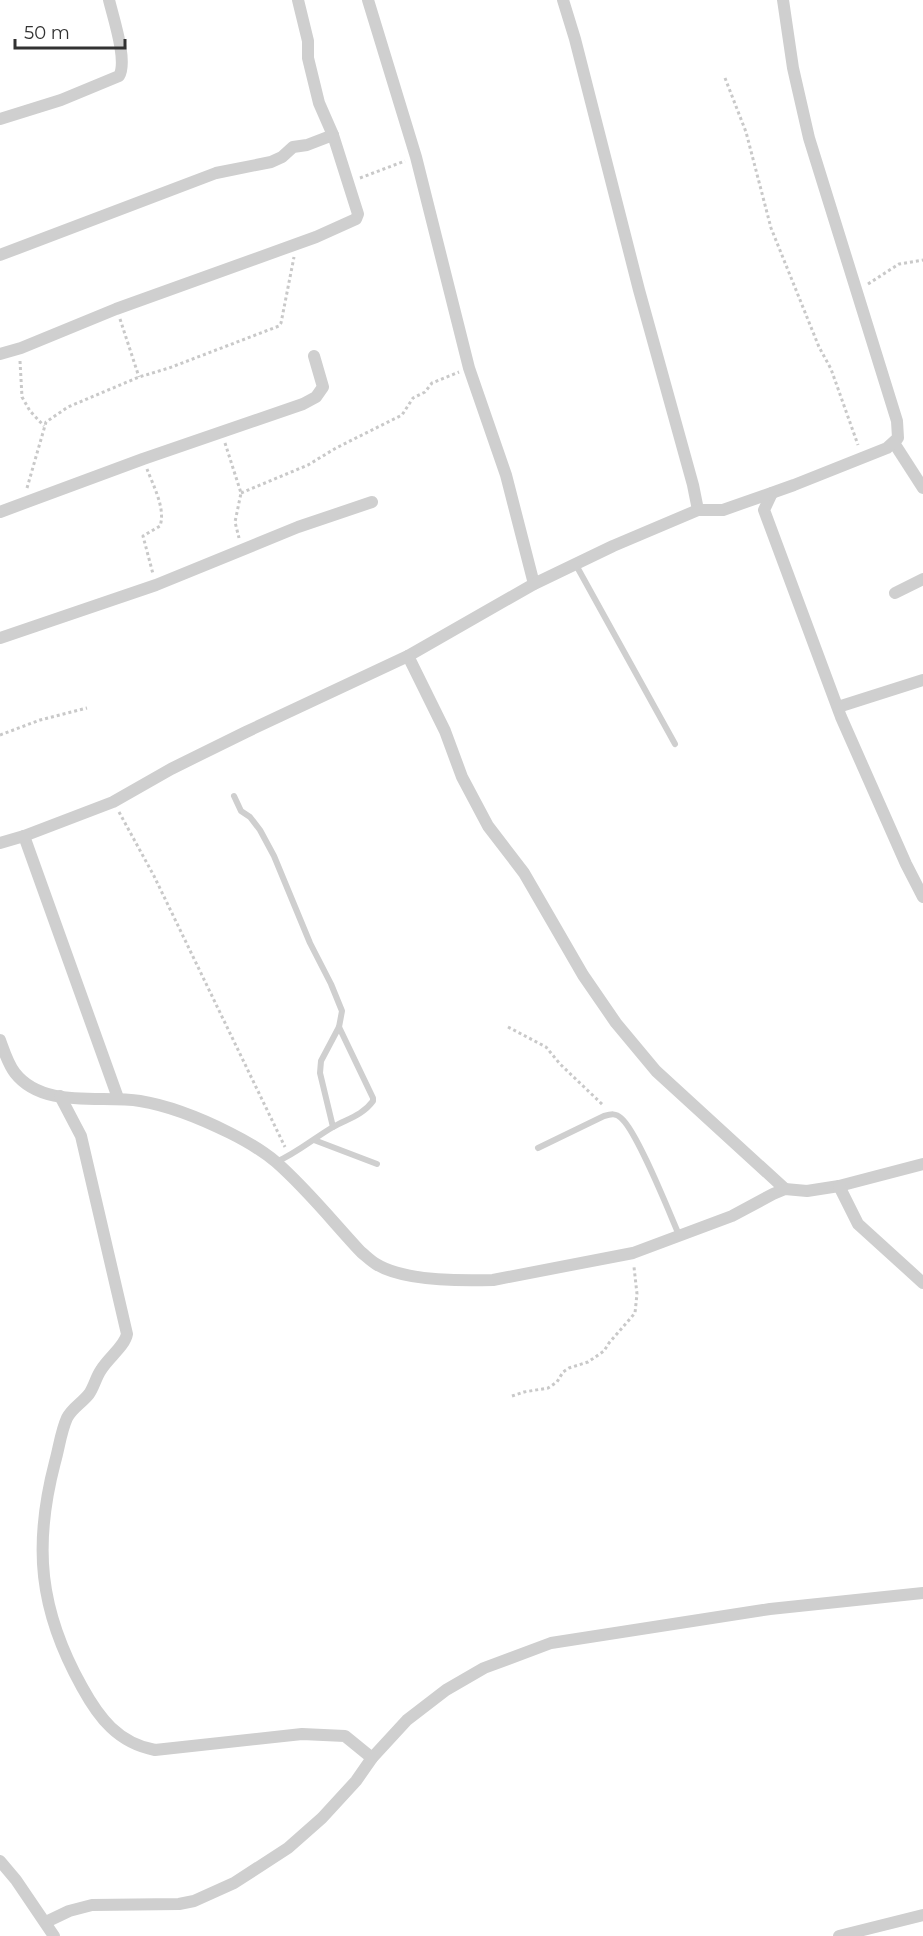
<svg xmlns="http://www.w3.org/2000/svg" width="923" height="1936" font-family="Montserrat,sans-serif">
<rect width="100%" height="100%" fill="#fff"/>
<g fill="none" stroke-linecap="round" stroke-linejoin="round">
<!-- path -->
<g stroke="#c9c9c9" stroke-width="3" stroke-dasharray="3 3" stroke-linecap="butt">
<polyline points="725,78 746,132 771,228 819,347 831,369 858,445"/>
<polyline points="360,178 405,161"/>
<polyline points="868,284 899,264 923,260"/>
<polyline points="120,319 139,377"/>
<polyline points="20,361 22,397 30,411 44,426"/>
<polyline points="225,443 241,493 235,522 239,538"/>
<path d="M147,469C153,485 166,509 160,526L143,536L153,574"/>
<polyline points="27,488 46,422 68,407 139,377 169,368 279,326 281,323 294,257"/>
<polyline points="241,493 308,465 336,448 402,415 413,398 425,392 432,383 459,372"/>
<polyline points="0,735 40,720 87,708"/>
<polyline points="119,812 154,876 285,1147"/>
<polyline points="508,1027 546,1047 560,1064 604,1106"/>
<polyline points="512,1396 524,1392 548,1388 557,1382 563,1372 569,1368 588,1362 604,1351 609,1343 635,1313 637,1294 634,1267"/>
</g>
<!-- lane -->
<g stroke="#cfcfcf" stroke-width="6">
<polyline points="576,565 675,744"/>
<polyline points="234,796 241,811 250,817 260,830 274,856 310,943 331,984 342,1011 339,1027 321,1061 320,1073 333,1127"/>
<polyline points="314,1140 377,1164"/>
<path d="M538,1148L604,1116C611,1114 616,1113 621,1118C637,1131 669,1212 679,1235"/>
<path d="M276,1162C297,1153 314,1138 333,1127C347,1119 363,1115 373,1101V1098L339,1027"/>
</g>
<!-- street -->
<g stroke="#cfcfcf" stroke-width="12">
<polyline points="368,0 416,157 469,368 506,475 534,584"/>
<polyline points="563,0 575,39 639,290 693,485 698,510"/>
<path d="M0,119L61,100L119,76C128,61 113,17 109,0"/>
<polyline points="0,255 216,173 271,162 282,157 293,147 307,145 333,135"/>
<polyline points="0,354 21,348 116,309 316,237 356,219 358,214 333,135 319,103 308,58 308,41 298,0"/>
<polyline points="894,443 923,488"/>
<polyline points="772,493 764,510 841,717 906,864 923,897"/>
<polyline points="0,512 143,459 303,404 316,397 323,387 314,356"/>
<polyline points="895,593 923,579"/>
<polyline points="0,638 156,585 298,527 372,502"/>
<polyline points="408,656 445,731 462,777 488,826 524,873 583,975 616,1023 656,1071 785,1189"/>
<polyline points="838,707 923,680"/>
<polyline points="24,836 118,1098"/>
<polyline points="0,843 24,836 113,802 171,769 246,732 408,656 534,584 613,546 698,510 723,510 794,485 887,448 898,438 897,421 809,138 793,68 783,0"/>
<path d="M0,1040C4,1051 8,1064 15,1073C43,1109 101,1095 140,1101C171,1106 202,1119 230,1133C246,1141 263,1151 276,1162C307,1189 333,1222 361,1252C366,1256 371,1261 376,1264C403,1281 462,1281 493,1280L633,1253L732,1216L773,1194L785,1189L807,1191L839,1186L923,1164"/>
<path d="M60,1096L81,1136L127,1334C125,1346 108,1358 101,1370C96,1377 94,1387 89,1394C82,1403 72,1408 67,1418C61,1431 59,1448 55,1462C33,1546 39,1610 82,1687C99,1718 118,1743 155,1750L302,1734L345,1736L372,1758"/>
<polyline points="839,1186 858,1224 923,1283"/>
<polyline points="0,1861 16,1880 54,1936"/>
<polyline points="46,1922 69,1911 92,1905 179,1904 194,1901 234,1883 288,1848 322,1818 356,1781 372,1758 407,1720 446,1690 484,1668 551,1643 770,1609 923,1593"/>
<polyline points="839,1936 923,1915"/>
</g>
</g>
<!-- scale -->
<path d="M15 39v9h110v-9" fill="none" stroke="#323232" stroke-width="3"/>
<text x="24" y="39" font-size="18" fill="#323232" stroke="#ffffff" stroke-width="4.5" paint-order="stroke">50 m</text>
</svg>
